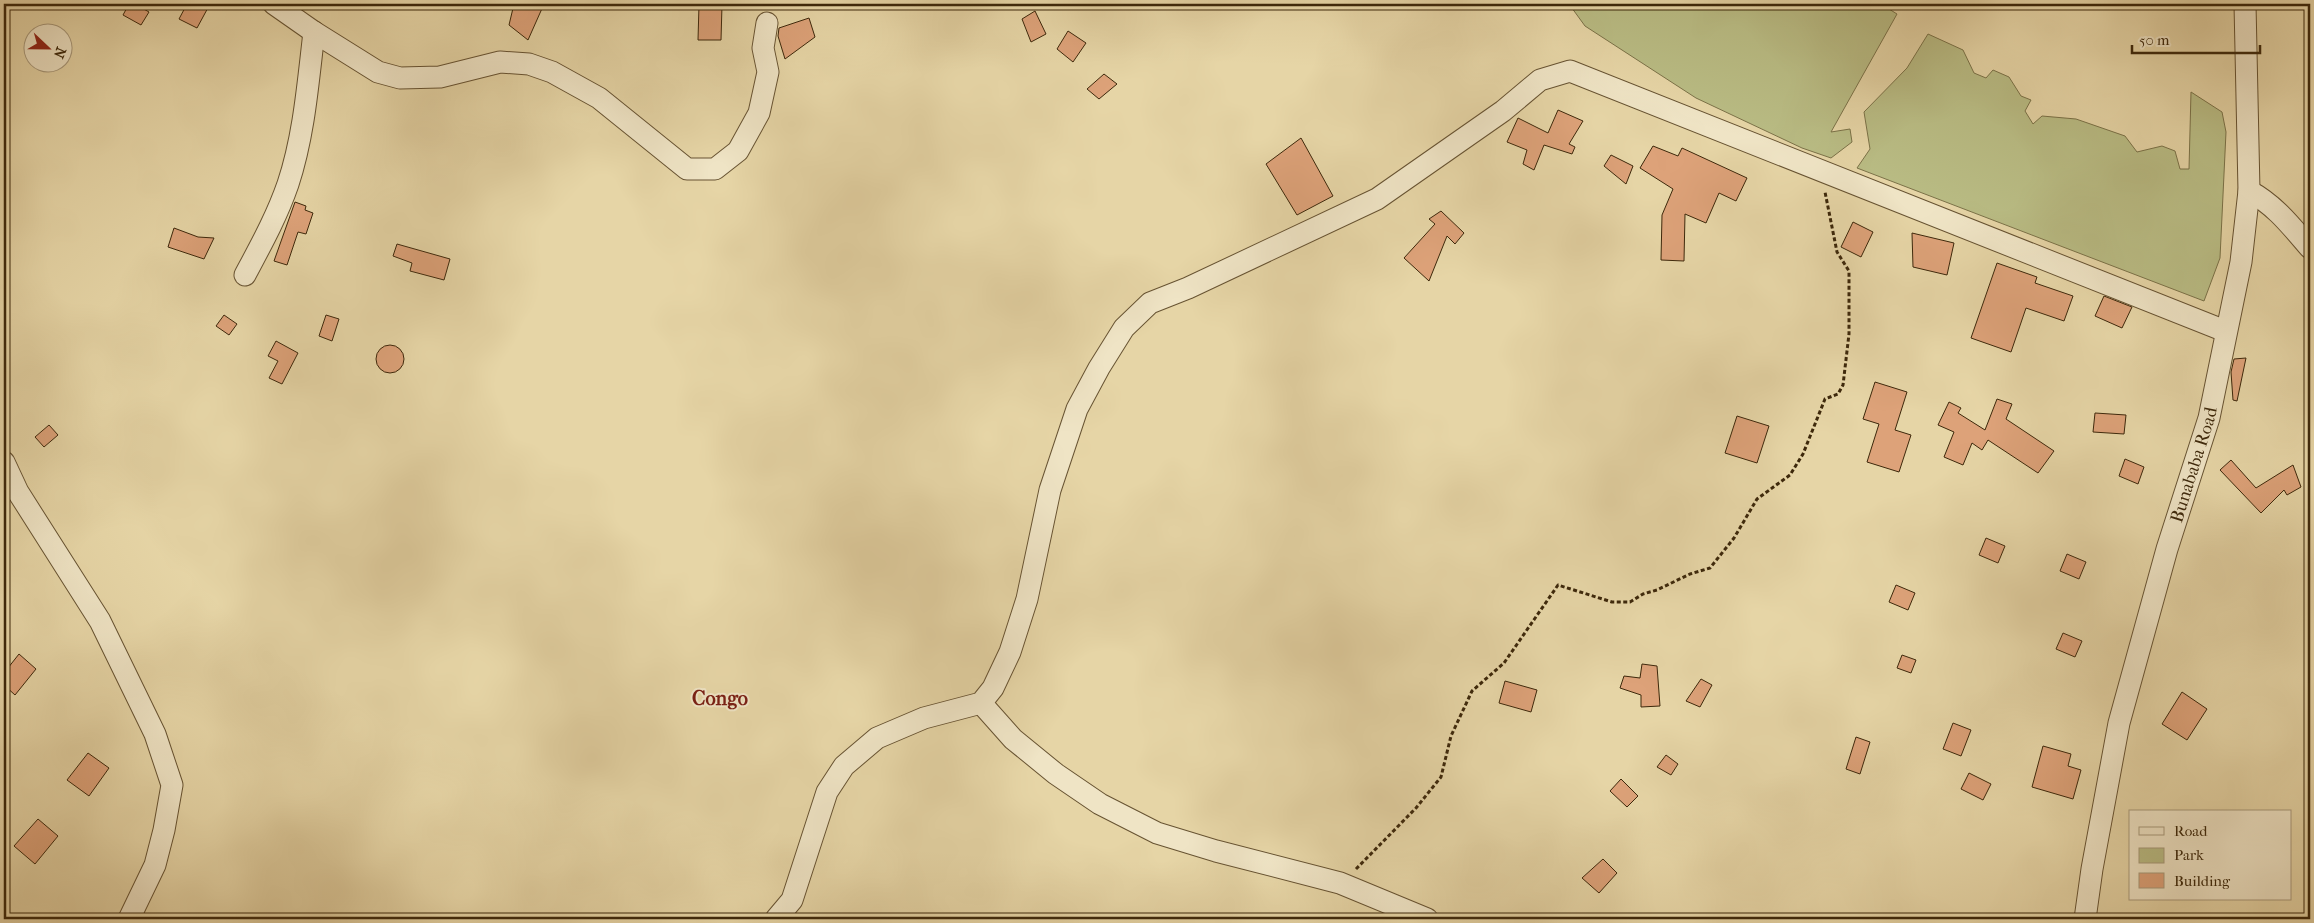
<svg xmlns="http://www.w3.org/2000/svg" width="2314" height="923" font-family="'IM FELL French Canon',serif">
<rect width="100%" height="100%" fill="#e6d5a6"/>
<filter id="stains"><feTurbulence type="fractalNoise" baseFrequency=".004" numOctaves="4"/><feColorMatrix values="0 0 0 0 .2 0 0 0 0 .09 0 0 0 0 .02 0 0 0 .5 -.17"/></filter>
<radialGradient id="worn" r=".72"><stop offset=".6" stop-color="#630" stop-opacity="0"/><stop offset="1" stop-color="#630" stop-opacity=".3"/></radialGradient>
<!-- green -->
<g fill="#b9bc84" stroke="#7b7248">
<polygon points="1569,4 1881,4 1897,14 1831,132 1850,129 1852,142 1831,158 1802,148 1696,98 1585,26"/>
<polygon points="1928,34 1963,50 1974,73 1986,78 1993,70 2009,77 2021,96 2031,100 2025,111 2033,124 2042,116 2076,119 2125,136 2137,152 2162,146 2175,151 2180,169 2189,169 2191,92 2222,112 2226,132 2220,258 2204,301 1857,168 1870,149 1864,112 1907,68"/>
</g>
<!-- building -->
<g fill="#dda279" stroke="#3d280b">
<polygon points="129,4 135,4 149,12 141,25 123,15"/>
<polygon points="187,4 210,4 197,28 179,19"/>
<polygon points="514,4 544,4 528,40 509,25"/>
<polygon points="699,5 722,5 721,40 698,40"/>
<polygon points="1035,11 1046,34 1031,42 1022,19"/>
<polygon points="809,18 815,37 785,59 778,36 779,28"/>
<polygon points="1068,31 1086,43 1073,62 1057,49"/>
<polygon points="1104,74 1117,84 1099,99 1087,89"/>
<polygon points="1558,110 1583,121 1569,144 1575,147 1572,154 1544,145 1534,170 1523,164 1527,150 1507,142 1518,118 1548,133"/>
<polygon points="1301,138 1333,196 1297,215 1266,164"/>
<polygon points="1653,146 1678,156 1682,148 1747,178 1736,201 1719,193 1706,223 1685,214 1684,261 1661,260 1662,215 1673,189 1640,168"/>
<polygon points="1611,155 1633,166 1626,184 1604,166"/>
<polygon points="295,202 306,206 305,210 313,213 306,234 298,232 287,265 274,261"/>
<polygon points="1441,211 1464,233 1455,244 1447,236 1429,281 1404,258 1435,224 1429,219"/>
<polygon points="1853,222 1873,232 1861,257 1841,247"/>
<polygon points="174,228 198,237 214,238 204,259 168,247"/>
<polygon points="1912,233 1954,243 1947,275 1913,267"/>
<polygon points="397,244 450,259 444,280 410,271 412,263 393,256"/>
<polygon points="1997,263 2037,277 2035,283 2073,296 2064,321 2026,308 2011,352 1971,338"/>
<polygon points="2104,296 2132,307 2122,328 2095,316"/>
<polygon points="224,315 237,324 229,335 216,326"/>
<polygon points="326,315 339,319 332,341 319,336"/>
<polygon points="276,341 298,353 282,384 269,378 278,361 268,356"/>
<circle cx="390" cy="359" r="14"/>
<polygon points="2246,358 2237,401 2233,400 2231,372 2234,359"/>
<polygon points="1875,382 1907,392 1895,430 1911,435 1899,472 1867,462 1879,424 1863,419"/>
<polygon points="1997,399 2012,404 2006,419 2054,451 2038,473 1988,440 1982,450 1972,443 1963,465 1944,457 1954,432 1938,425 1949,402 1961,408 1958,413 1985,430"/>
<polygon points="2095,413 2126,415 2124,434 2093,432"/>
<polygon points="1737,416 1769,426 1757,463 1725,453"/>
<polygon points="49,425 58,435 44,447 35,437"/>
<polygon points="2125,459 2144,467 2138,484 2119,476"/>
<polygon points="2231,460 2256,488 2293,465 2301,487 2287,495 2284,490 2261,513 2220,470"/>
<polygon points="1986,538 2005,546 1998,563 1979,555"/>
<polygon points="2067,554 2086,562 2079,579 2060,571"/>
<polygon points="1896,585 1915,593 1908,610 1889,602"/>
<polygon points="2063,633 2082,641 2075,657 2056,649"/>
<polygon points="19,654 36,669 15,695 4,685 4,673"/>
<polygon points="1902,655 1916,660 1911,673 1897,668"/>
<polygon points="1642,664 1657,666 1660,706 1641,707 1641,695 1620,688 1624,676 1640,678"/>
<polygon points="1701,679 1712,685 1700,707 1686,701"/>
<polygon points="1505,681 1537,690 1531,712 1499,703"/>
<polygon points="2182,692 2207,709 2187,740 2162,724"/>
<polygon points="1953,723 1971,730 1961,756 1943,749"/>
<polygon points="1856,737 1870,742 1860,774 1846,769"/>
<polygon points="2043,746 2071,754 2068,766 2081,770 2073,799 2032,787"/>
<polygon points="88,753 109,768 89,796 67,780"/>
<polygon points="1666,755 1678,764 1671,775 1657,767"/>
<polygon points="1969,773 1991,784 1983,800 1961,789"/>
<polygon points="1621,779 1638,796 1627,807 1610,791"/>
<polygon points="38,819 58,836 35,864 14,846"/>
<polygon points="1603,859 1617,873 1599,893 1582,878"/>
</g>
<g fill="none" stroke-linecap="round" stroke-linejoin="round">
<defs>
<g id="minor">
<polyline points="274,4 314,32 378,72 400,78 440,77 500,62 529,64 552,72 599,98 687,169 715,169 738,151 759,113 768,72 763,48 767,23"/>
<path d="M2249,191C2275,205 2291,226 2310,248"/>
<path d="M245,275C261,245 277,216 288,184C304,136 308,83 314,32"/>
<polyline points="4,462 18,492 100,621 155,734 172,785 164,830 155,865 129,919"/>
<polyline points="981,703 1013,739 1056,774 1100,804 1157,833 1216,851 1340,883 1427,919"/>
<polyline points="776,919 792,900 827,792 844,766 877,738 924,718 981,703 993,688 1010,652 1027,599 1050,490 1077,409 1099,368 1124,328 1150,303 1188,288 1377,199 1503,111 1540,80 1570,71 2225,331"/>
<path id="s1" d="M2085,919L2092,869L2119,723L2167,549L2209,418L2241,262L2249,191L2245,4"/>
</g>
</defs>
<!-- minor casing -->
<use href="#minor" stroke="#675332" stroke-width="23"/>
<!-- path -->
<polyline stroke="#3d280b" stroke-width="3" stroke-dasharray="4 2.5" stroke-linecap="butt" points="1356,869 1416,808 1441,777 1451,736 1472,691 1504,663 1558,585 1612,602 1630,602 1643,594 1657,590 1690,574 1710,568 1734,538 1757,499 1790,475 1803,454 1825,399 1838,394 1843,385 1849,334 1849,271 1837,252 1825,192"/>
<!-- minor -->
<use href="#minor" stroke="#efe4c5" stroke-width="21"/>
</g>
<g text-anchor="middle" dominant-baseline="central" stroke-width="4" stroke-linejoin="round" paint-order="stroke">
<!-- street labels -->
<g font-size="18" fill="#3d280b" stroke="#efe4c5">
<text stroke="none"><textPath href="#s1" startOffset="468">Bunababa Road</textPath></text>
</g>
<!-- quarter labels -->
<g font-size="20" font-weight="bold" fill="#7a1f14" stroke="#efe4c5">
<text x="720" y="698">Congo</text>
</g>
</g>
<!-- margin -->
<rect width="2314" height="923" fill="none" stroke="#e6d5a6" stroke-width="20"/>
<rect x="5" y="5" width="2304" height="913" fill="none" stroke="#3d280b" stroke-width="2.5"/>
<rect x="10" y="10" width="2294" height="903" fill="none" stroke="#3d280b"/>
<!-- legend -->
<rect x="2129" y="810" width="162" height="90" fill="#efe4c5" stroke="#a8997b"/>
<rect x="2139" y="827" width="25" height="8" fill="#efe4c5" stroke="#a8997b"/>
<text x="2174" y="836" font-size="15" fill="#3d280b">Road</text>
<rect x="2139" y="848" width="25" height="15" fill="#b9bc84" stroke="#a8997b"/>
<text x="2174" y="860" font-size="15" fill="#3d280b">Park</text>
<rect x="2139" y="873" width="25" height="15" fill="#dda279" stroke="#a8997b"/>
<text x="2174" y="886" font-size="15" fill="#3d280b">Building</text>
<!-- north arrow -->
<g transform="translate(48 48) rotate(112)"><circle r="24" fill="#efe4c5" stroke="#a8997b"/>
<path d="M0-4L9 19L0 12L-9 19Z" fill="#8f2418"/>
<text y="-8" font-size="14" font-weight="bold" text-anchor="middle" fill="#3d280b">N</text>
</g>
<!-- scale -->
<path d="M2132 45v8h128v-8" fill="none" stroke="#3d280b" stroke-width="2.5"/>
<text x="2139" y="45" font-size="15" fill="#3d280b" stroke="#efe4c5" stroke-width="4" paint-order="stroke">50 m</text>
<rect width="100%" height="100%" filter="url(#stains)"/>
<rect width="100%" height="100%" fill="url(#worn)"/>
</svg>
